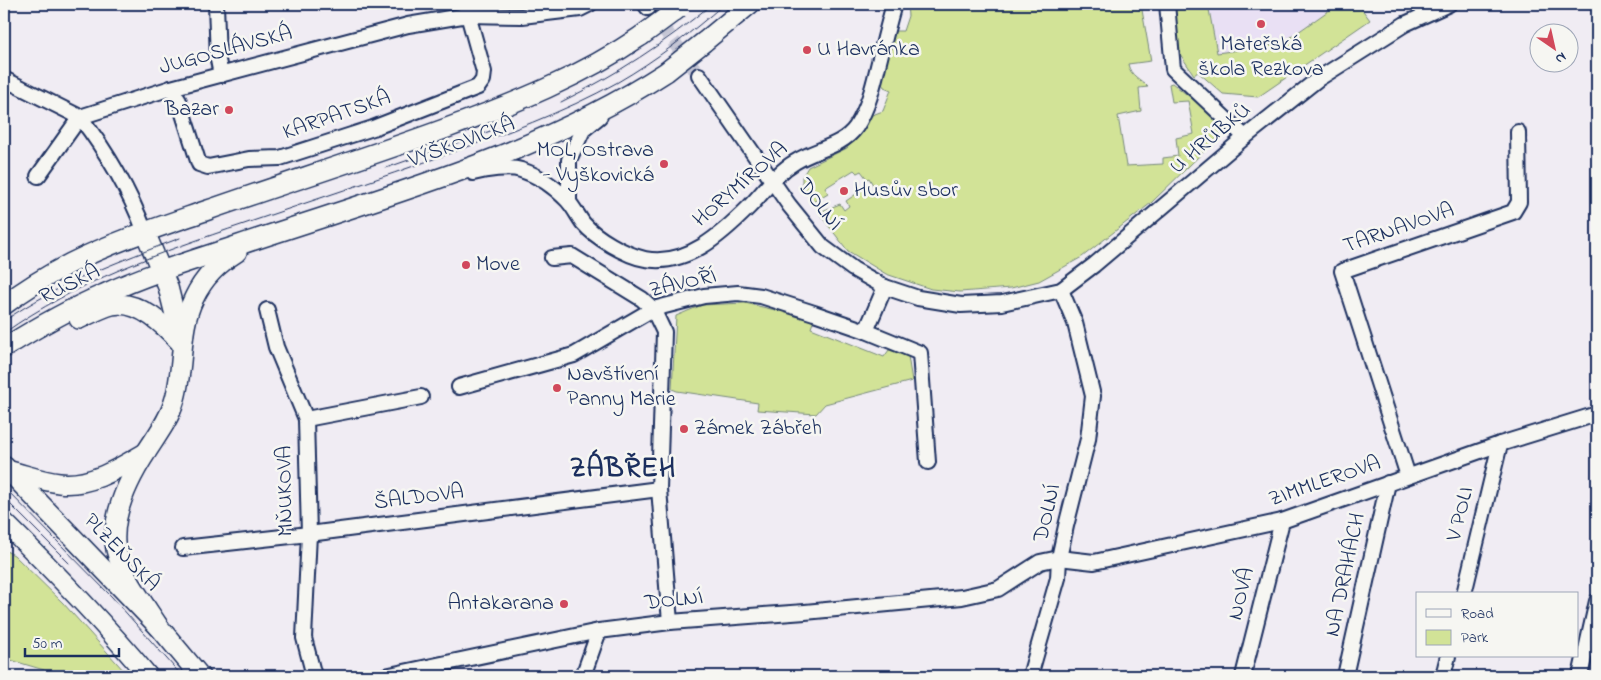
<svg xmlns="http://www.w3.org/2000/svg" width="1601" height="680" font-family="'Indie Flower',sans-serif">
<rect width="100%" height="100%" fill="#f0ecf3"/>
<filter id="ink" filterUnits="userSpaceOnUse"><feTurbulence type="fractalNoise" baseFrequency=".02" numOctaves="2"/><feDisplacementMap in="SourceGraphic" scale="10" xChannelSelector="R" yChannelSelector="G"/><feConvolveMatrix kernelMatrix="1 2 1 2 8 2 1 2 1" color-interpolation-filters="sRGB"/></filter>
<g filter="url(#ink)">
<!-- built -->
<polygon fill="#e9e0f4" points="1208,4 1338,4 1281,44 1217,53"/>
<!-- green -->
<g fill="#d2e397" stroke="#76897a">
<path d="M907,4H1147L1142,10L1151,61L1128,64C1130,76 1141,79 1148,87L1139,88L1141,111L1118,116L1126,166L1163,164V158L1178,156L1176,138L1194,134L1188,101L1172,102L1169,84L1172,83L1229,127L1151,203L1082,257L1039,281L1011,288L960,292L931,289L886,274L848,251L821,216L822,211L840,204L844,210L849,206L846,201L865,188L869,194L876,190L869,178L867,179L861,171L857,173L854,170L825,188L828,193L813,202L802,187V177L808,167L847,148L872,115L883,111L891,90L884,87L881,82L895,31H903L908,16Z"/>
<polygon points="1173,4 1208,4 1217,53 1281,44 1338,4 1358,4 1370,20 1258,97 1223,94 1198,72 1194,75 1178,51"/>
<polygon points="745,303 814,319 811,328 884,357 889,350 908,356 912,381 825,404 816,414 757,410 758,403 677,391 672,389 676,316 702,305"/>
<polygon points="4,550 14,555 63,603 125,672 123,676 43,676 44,670 4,658"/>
</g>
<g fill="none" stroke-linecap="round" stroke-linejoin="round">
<!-- street-tunnel -->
<polyline stroke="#c5c6d5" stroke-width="14" stroke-dasharray="14 7" stroke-linecap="butt" points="648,8 699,75"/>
<defs>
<g id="street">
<polyline points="216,4 218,60 221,75"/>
<polyline points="645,4 648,8"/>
<polyline points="1167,4 1173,69 1245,137"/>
<polyline points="699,75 789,205 823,247 853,269 885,287 918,298 961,305 1002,303 1061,290 1094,265 1245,137 1318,79 1405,24 1449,4"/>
<polyline points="4,79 80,117 171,88 408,25 468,15 522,16 580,9 590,4"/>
<polyline points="171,88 179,101 199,164 208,167 249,159 280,158 373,128 478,87 483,80 484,72 465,4"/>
<path d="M473,173C485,170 509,166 521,170C540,176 555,187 568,201C574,208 578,216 583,223C596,238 625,255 645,259C686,267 722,234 749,207C764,192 776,173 795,162C815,149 842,147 856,127C868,108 873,87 878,66C883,45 888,25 894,4"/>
<path d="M38,176L80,117C107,152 129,190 145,232"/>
<polyline points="569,202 569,160 583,130 600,116"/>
<polyline points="552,258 572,256 642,299 653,309 664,332 659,489 670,622"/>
<polyline points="267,310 276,347 306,419 309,534 304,638 314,676"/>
<polyline points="866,331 885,287"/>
<polyline points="459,387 574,355 653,309 704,296 738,293 761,296 814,313 866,331 920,353 928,462"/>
<polyline points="306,419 421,397"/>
<polyline points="1408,476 1342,271 1513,212 1519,202 1518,132"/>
<polyline points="183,548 309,534 659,489"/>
<polyline points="1464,594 1500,444"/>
<polyline points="385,676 599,631 670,622 805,612 962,597 998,589 1040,562 1059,558 1094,562 1282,521 1500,444 1597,414"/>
<polyline points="583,676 599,631"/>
<polyline points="1030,676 1058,578 1059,558 1066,526 1088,439 1093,396 1075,323 1061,290"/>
<polyline points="1243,676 1282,521"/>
<polyline points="1345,676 1388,483"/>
<polyline points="1443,676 1448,656"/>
<polyline points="1580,676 1597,601"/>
</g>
<g id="secondary">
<polyline points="704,42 750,4"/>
<polyline points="145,232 168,287 180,335"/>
<path d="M4,305C25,289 48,275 71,263C115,241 162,226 208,210C288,182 368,157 447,128C515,103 581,77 641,36"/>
<path d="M79,319C90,314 101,308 112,305C139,299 166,327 182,344"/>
<path d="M4,348C36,328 69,309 104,294C147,274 194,260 239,245C384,196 537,156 666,72"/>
<polyline points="4,466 159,627 200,676"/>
<path d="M10,471C26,475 42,481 59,483C90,487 119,468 145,453"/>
<path d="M4,522C54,571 103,622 148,676"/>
<path d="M159,627C145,605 117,569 115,543C113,512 130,477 147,451C157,435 169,420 174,402C185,368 178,330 194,298C204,277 218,264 237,252"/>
</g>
</defs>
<!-- street casing -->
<use href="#street" stroke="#1b2f5e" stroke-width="18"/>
<!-- secondary casing -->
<use href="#secondary" stroke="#1b2f5e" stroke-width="22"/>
<!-- street -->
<use href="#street" stroke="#f6f6f2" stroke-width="14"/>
<!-- secondary -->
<use href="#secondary" stroke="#f6f6f2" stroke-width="19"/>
<!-- tram -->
<g stroke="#1b2f5e" stroke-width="1">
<path d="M561,102C616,75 665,43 712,4"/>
<polyline points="386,168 496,129"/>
<path d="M4,321C57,284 120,261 180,238"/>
<path d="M4,333C75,282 161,252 244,224C311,201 378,179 445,155C503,134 563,113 618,82C656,60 691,33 724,4"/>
<polyline points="4,487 112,597 182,676"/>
<polyline points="4,498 69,563"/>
</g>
<defs>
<g id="secondary-bridge">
<polyline points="641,36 679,8"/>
<polyline points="666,72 704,42"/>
</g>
</defs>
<!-- secondary-bridge casing -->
<use href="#secondary-bridge" stroke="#1b2f5e" stroke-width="22" stroke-linecap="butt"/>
<!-- secondary-bridge -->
<use href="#secondary-bridge" stroke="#f6f6f2" stroke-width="19"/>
</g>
</g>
<!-- markers -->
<g fill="#d1495b" stroke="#f6f6f2" stroke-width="2">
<circle cx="1261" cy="24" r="5"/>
<circle cx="807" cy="50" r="5"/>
<circle cx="229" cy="110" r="5"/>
<circle cx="664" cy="164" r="5"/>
<circle cx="844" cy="191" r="5"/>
<circle cx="466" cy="265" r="5"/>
<circle cx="557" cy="388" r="5"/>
<circle cx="684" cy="429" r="5"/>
<circle cx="564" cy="604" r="5"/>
</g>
<g text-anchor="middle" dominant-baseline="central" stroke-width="5" stroke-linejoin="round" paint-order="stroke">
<!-- poi labels -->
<g font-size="22" fill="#1b2f5e" stroke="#f6f6f2" text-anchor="start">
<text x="1261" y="45" text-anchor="middle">Mateřská<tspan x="1261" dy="25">škola Rezkova</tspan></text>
<text x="817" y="50">U Havránka</text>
<text x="219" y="110" text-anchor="end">Bazar</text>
<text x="654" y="151" text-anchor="end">MOL, Ostrava<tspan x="654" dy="25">- Vyškovická</tspan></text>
<text x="854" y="191">Husův sbor</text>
<text x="476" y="265">Move</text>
<text x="567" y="375">Navštívení<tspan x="567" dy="25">Panny Marie</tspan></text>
<text x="694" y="429">Zámek Zábřeh</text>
<text x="554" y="604" text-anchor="end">Antakarana</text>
</g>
<!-- street labels -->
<g font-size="22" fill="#1b2f5e" stroke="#f6f6f2">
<text transform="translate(226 51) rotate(-15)">JUGOSLÁVSKÁ</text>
<text transform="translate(337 116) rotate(-19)">KARPATSKÁ</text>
<text transform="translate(1211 139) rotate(-40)">U HRŮBKŮ</text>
<text transform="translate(462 143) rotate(-20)">VÝŠKOVICKÁ</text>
<text transform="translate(741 185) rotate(-41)">HORYMÍROVA</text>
<text transform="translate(819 205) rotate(52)">DOLNÍ</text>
<text transform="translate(1399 229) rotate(-19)">TARNAVOVA</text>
<text transform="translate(683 284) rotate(-13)">ZÁVOŘÍ</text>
<text transform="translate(70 285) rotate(-26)">RUSKÁ</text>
<text transform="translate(1325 482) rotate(-19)">ZIMMLEROVA</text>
<text transform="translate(286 491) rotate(-91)">MŇUKOVA</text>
<text transform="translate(419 498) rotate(-7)">ŠALDOVA</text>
<text transform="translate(1048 513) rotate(-77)">DOLNÍ</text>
<text transform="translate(1461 514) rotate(-76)">V POLI</text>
<text transform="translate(121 553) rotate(46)">PLZEŇSKÁ</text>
<text transform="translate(1346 575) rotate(-78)">NA DRAHÁCH</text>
<text transform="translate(1242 594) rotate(-76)">NOVÁ</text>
<text transform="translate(674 601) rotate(-6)">DOLNÍ</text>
</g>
<!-- district labels -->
<g font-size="28" font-weight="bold" letter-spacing="1" fill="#1b2f5e" stroke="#f6f6f2">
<text x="623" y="469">ZÁBŘEH</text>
</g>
</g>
<!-- margin -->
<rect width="1601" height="680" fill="none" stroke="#f6f6f2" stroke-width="20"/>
<rect x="10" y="10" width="1581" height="660" fill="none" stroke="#1b2f5e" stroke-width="2" filter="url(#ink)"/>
<!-- legend -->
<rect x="1416" y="592" width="162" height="65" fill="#f6f6f2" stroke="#9ea6b7"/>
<rect x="1426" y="609" width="25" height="8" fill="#f6f6f2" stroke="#9ea6b7"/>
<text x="1461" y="618" font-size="15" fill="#1b2f5e">Road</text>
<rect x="1426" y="630" width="25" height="15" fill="#d2e397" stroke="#9ea6b7"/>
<text x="1461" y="642" font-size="15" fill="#1b2f5e">Park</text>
<!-- north arrow -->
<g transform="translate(1554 48) rotate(146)"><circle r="24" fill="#f6f6f2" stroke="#9ea6b7"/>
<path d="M0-4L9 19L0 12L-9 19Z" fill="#d1495b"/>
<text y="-8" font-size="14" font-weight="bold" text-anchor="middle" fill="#1b2f5e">N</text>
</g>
<!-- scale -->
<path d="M25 648v8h94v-8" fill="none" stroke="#1b2f5e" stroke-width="2.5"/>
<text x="32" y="648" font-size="15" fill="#1b2f5e" stroke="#f6f6f2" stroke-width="4" paint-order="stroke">50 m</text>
</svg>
